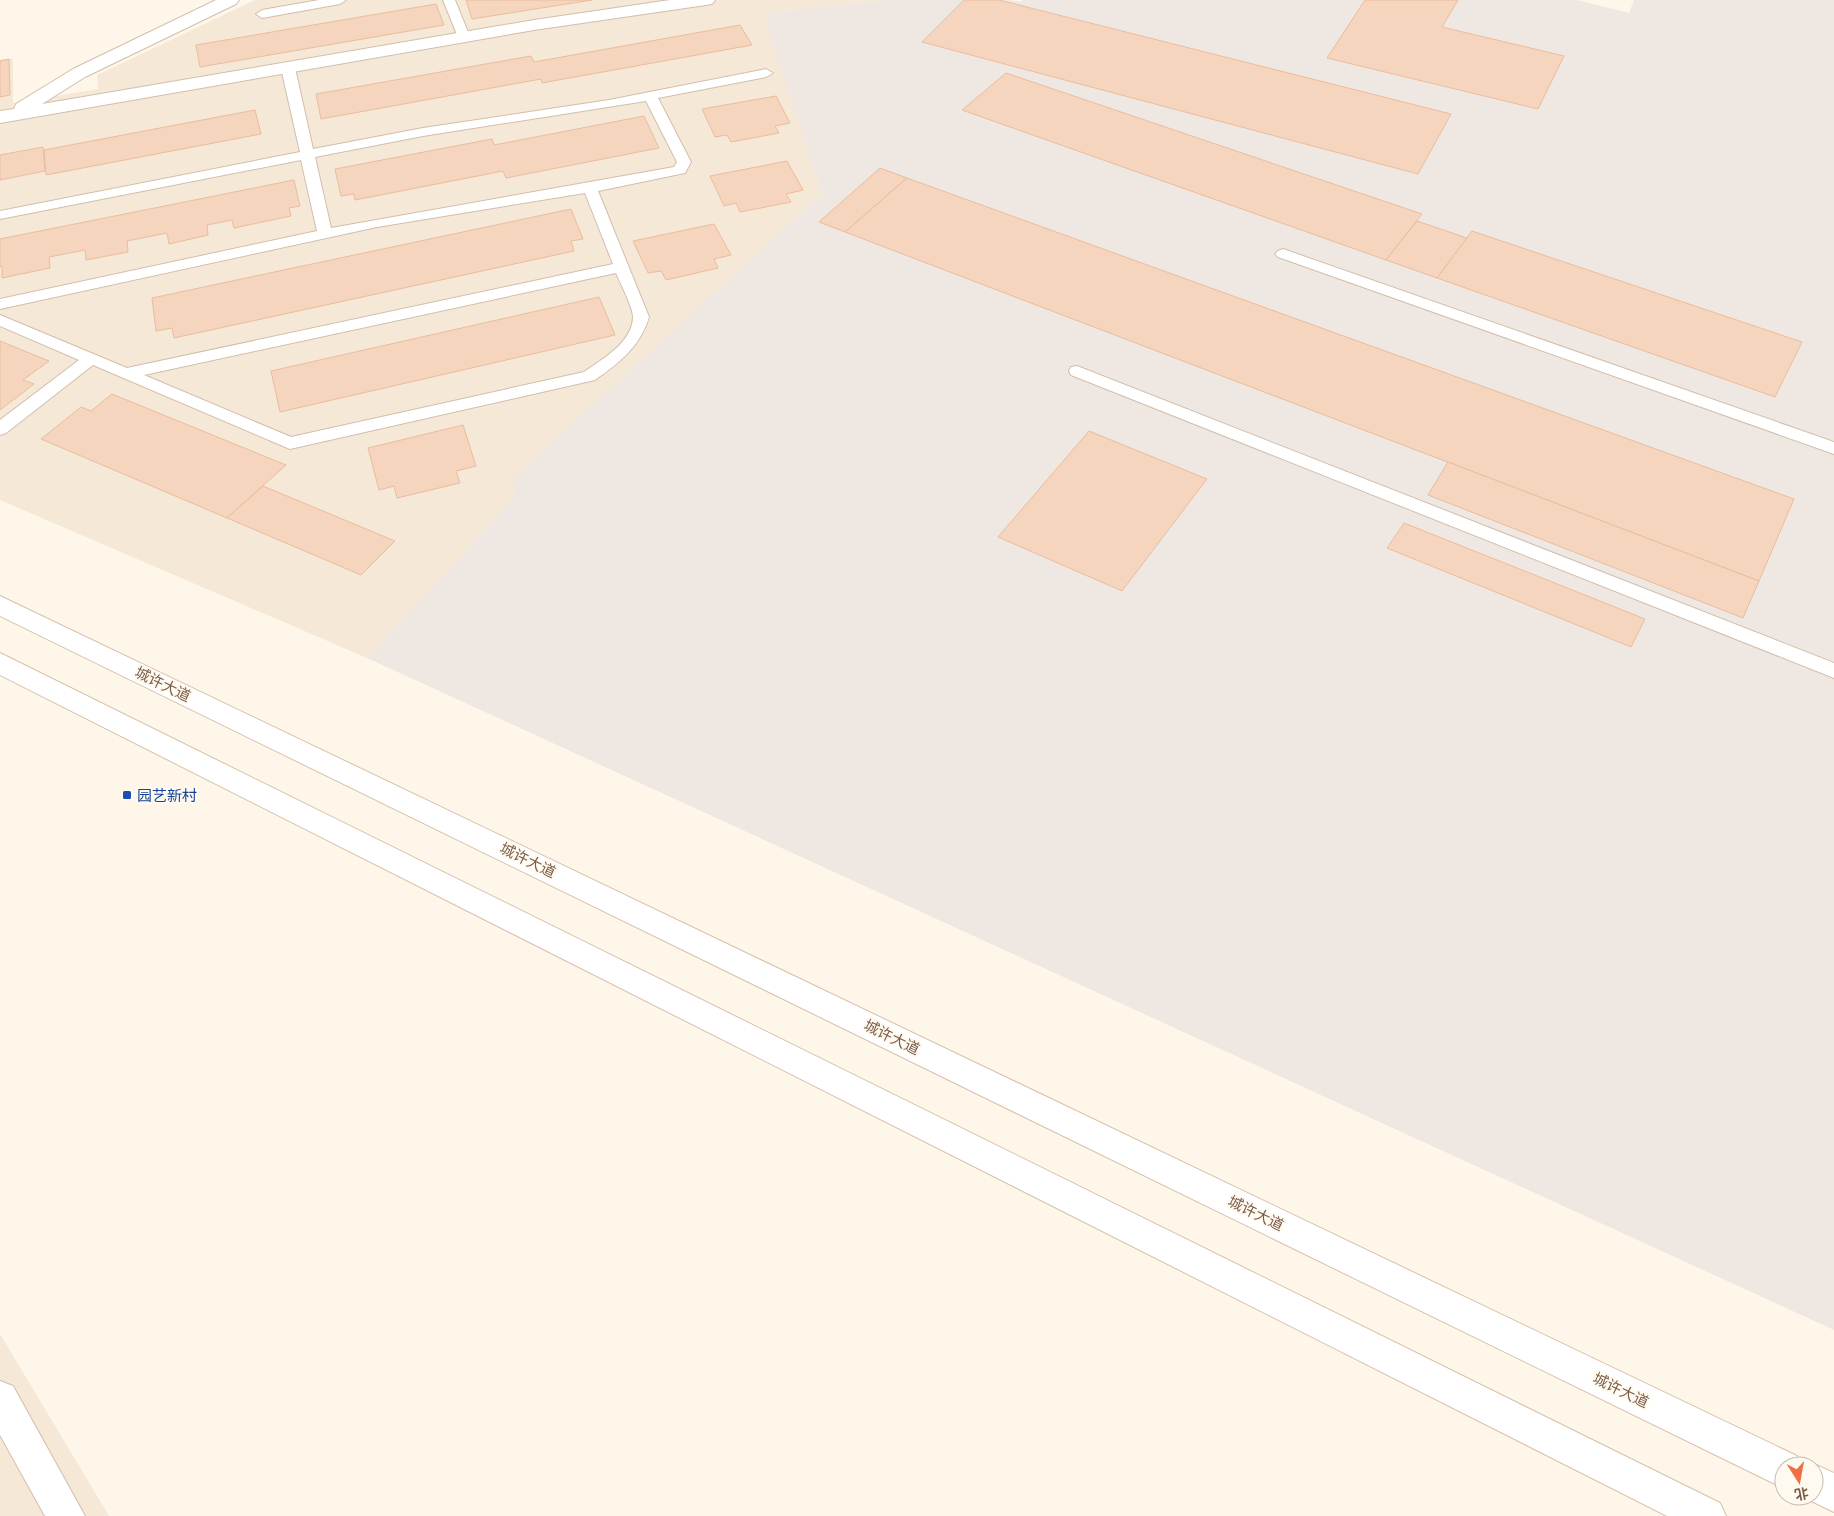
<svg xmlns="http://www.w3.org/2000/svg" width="1834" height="1516" font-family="Mulish,'Noto Sans SC',sans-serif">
<rect width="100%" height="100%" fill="#fef6e8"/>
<!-- residential -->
<g fill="#f6e8d6">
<polygon points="255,0 886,0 764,13 822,194 514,478 515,497 367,658 0,500 0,60 13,58 13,103 98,89 97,75"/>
<polygon points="0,1334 109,1516 0,1516"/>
</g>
<!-- industrial -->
<polygon fill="#efe8e2" points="886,0 1010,0 1021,2 1023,0 1577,0 1629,13 1634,0 1834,0 1834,1330 367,658 515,497 513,478 822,194 763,13"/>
<!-- building -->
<g fill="#f6d5be" stroke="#eabc9c">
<polygon points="466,0 592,0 472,19"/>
<polygon points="964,0 999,0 1451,114 1418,174 922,42"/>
<polygon points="1365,0 1458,0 1442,27 1564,56 1538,109 1327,58"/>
<polygon points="436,4 444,25 200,67 196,45"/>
<polygon points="740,25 752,45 542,83 541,79 321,119 316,94 531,56 534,62"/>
<polygon points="9,59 10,95 0,97 0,61"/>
<polygon points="1006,73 1422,214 1386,260 962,110"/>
<polygon points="776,96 790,123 775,126 779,133 731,142 727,135 715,137 702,109"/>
<polygon points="255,110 261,134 46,175 44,150"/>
<polygon points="644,116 659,148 506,178 503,171 355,200 354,194 341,196 335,169 492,139 494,145"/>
<polygon points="43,147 45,171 0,180 0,155"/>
<polygon points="787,161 803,190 786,194 791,202 740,212 736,203 724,206 710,176"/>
<polygon points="880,168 907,178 845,232 819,222"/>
<polygon points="907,178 1794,499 1759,581 845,232"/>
<polygon points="294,180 300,206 289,208 291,216 234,228 232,220 207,225 208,235 169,244 167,233 127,241 128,252 86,260 85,250 49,257 50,268 2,278 2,266 0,267 0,239"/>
<polygon points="571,209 583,239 571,241 574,251 174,338 172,328 156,331 152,298"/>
<polygon points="1417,221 1467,238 1437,278 1386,260"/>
<polygon points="714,224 731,255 714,259 718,268 666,280 661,271 648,273 633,241"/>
<polygon points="1472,231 1802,342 1775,397 1437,278"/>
<polygon points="599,297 615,335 280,412 271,371"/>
<polygon points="0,341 49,361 23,380 34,384 0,410"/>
<polygon points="112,394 286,465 227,518 41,439 81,407 91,411"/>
<polygon points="463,425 476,466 456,471 460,483 397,498 394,486 379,490 368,448"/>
<polygon points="1089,431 1207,479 1122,591 998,537"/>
<polygon points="1448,462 1759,581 1743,618 1428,495"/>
<polygon points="263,486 395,541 361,575 227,518"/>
<polygon points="1404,523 1645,619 1631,647 1387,548"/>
</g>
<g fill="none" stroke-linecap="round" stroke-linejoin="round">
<defs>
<g id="service">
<polygon points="319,0 346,0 340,4 262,18 256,14 262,10"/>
<polygon points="443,0 455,0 470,37 469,40 464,41 458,37"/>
<path d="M288,64L295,68L313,149L423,128L609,100L766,69L773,73L766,77L658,98L691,162L685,173L680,174L598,191L649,317C640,347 619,363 595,380L290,449L93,365L6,433L0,435V420L79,360L0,326V315L127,368L613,264L585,193L377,227L0,309V299L317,231L301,160L0,219V211L300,152L281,68ZM646,101L677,162L674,167L331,228L315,157L423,136ZM616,273C620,283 633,307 633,317C633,342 601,360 584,372L291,437L144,375Z"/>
<polygon points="1283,249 1834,442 1834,454 1278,257 1275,254 1278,251"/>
<polygon points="1077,366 1834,663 1834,678 1071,375 1069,371 1071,367"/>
</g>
<g id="minor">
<polygon points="216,0 239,0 236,4 85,77 42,104 534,20 670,0 715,0 712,4 706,5 534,30 0,123 0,111 14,109 16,104 73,69"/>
<polygon points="0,1381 13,1386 85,1516 45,1516 0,1435"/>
</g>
<g id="secondary">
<polygon points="0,596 1797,1456 1801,1466 1784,1466 1784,1488 1771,1482 0,616"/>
<polygon points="0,653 1720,1503 1726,1516 1667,1516 0,675"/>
<polygon points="1814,1464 1834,1473 1834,1512 1801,1496 1814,1496 1814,1466 1810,1466"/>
</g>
</defs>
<!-- service casing -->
<use href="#service" stroke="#d2beac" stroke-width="2"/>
<!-- minor casing -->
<use href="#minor" stroke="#d2beac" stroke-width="2"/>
<!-- secondary casing -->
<use href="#secondary" stroke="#d8c0ac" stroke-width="2"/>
<!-- service -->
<use href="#service" fill="#fff" fill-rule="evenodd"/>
<!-- minor -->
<use href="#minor" fill="#fff" fill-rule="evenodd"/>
<!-- secondary -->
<use href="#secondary" fill="#fff" fill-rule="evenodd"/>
</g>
<!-- markers -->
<rect fill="#1a4fb4" stroke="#fffaf0" stroke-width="2" x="122" y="790" width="10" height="10" rx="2.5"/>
<g text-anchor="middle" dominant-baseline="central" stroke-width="4" stroke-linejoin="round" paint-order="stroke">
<!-- street labels -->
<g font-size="15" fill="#7b5c49" stroke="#fffaf0">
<text transform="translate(163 684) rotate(26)">城许大道</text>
<text transform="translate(528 860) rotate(26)">城许大道</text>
<text transform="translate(892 1037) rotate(26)">城许大道</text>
<text transform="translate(1256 1213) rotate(26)">城许大道</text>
<text transform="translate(1621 1390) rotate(26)">城许大道</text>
</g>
<!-- transit labels -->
<g font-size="15" fill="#164399" stroke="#fffaf0" text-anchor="start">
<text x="137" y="795">园艺新村</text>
</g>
</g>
<!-- north arrow -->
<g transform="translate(1799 1481) rotate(169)"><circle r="24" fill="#fffaf0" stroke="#cabbad"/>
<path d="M0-4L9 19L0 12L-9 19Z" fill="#f06f45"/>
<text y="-8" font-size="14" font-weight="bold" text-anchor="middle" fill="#7b5c49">北</text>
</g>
</svg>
